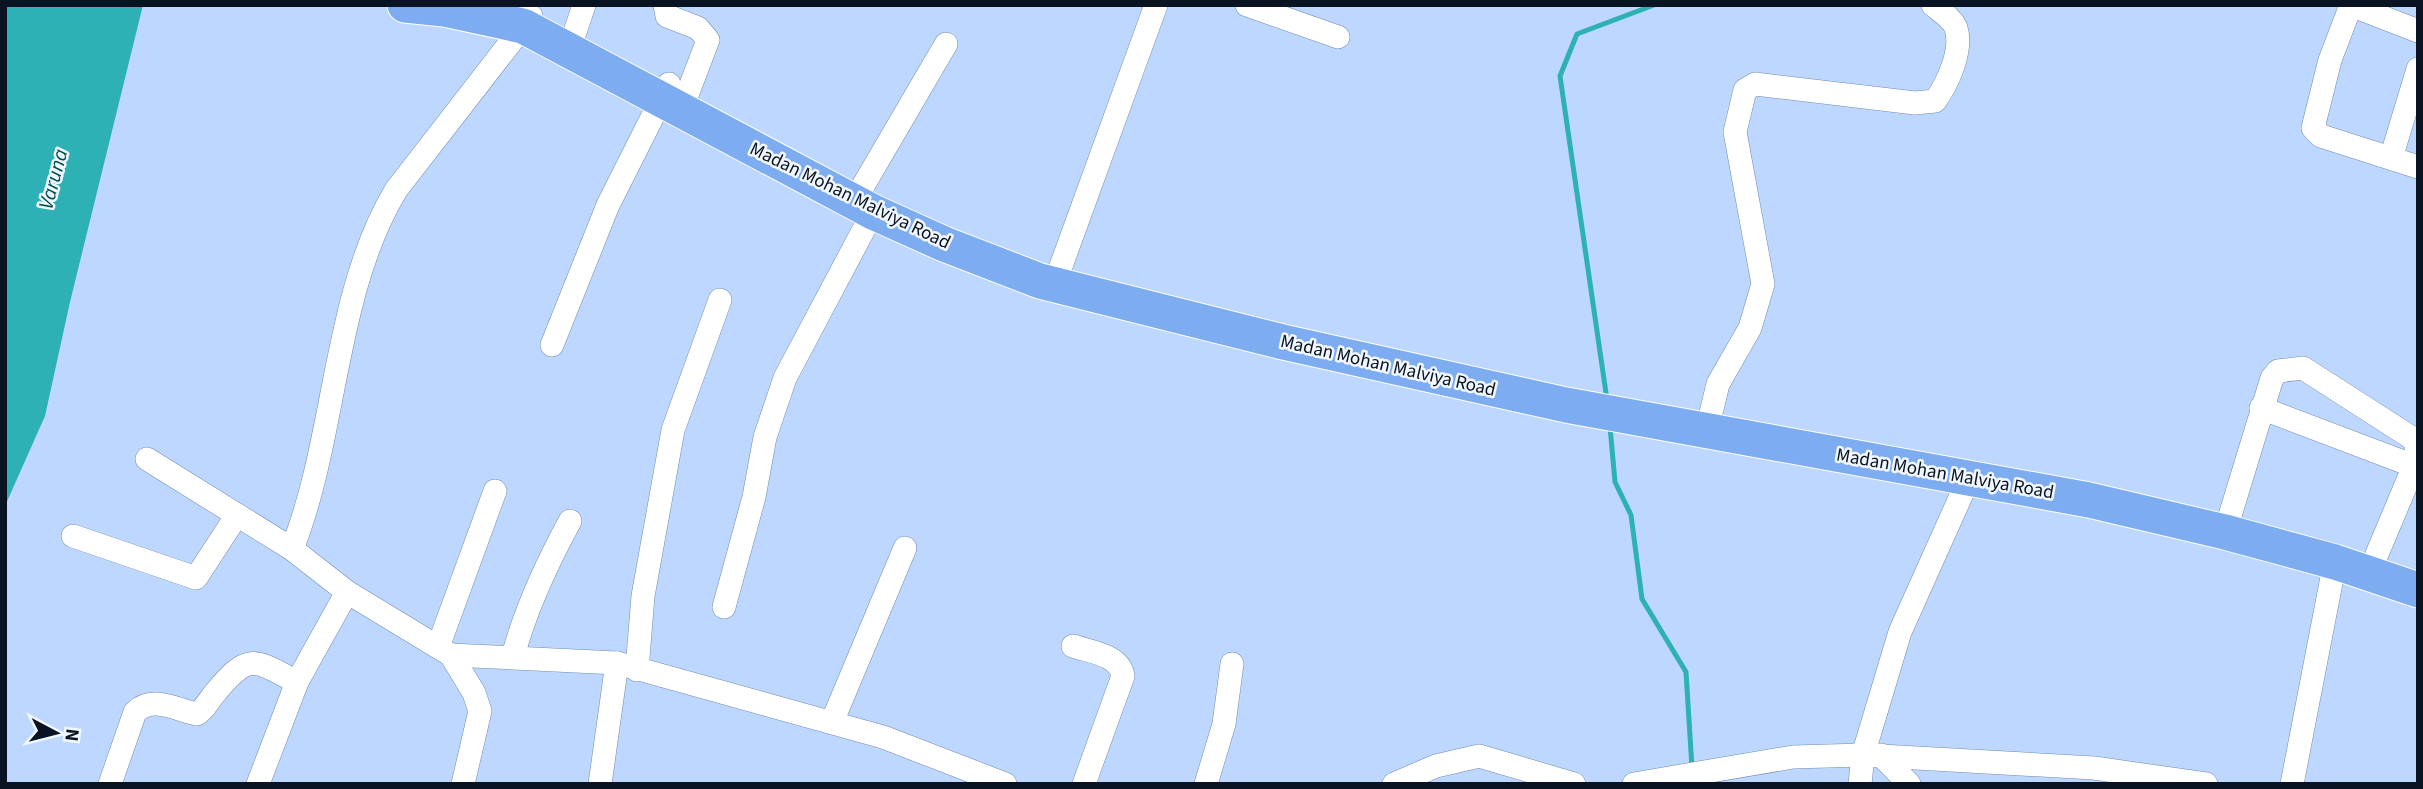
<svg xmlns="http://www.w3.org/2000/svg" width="2423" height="789" font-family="'Source Sans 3',sans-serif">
<rect width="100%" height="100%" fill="#bdd7ff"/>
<!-- water -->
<polygon fill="#2db1b5" points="5,5 143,5 70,302 45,416 5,506"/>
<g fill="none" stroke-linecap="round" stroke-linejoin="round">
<!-- stream -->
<g stroke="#2db1b5" stroke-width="5">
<polyline points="1607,400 1560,76 1577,34 1654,5"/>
<polyline points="1610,427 1615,482 1631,515 1642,599 1686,672 1692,768"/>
</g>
<defs>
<g id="minor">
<polyline points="665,5 667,16 698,28 708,40 687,95"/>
<polyline points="1247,5 1338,37"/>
<polyline points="2418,31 2351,5 2330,60 2313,128 2321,136 2418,167"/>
<polyline points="575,32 584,5"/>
<polyline points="2391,158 2418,69"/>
<polyline points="863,186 946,44"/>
<polyline points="1061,266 1156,5"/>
<polyline points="552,345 608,205 669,84"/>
<polyline points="2261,408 2414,466"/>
<path d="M1710,417L1718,384L1750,328L1763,284L1735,132L1745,90L1755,84L1915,103L1935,101C1948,83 1963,50 1956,28C1953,19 1940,11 1933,5"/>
<polyline points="147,459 292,549 347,592 451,655 617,663 883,737 1005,784"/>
<polyline points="2225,532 2272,378 2278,371 2303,368 2412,438 2417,445 2414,466 2377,554"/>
<polyline points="73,536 196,578 237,515"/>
<path d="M292,549C337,436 333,295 396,190L531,16"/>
<polyline points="724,607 754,497 765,437 785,378 873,212"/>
<path d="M1073,646C1091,652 1120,655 1123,676L1084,784"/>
<polyline points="438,647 495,491"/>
<polyline points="451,655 474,693 480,711 463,784"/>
<path d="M513,656C526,608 546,565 570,521"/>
<polyline points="637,670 643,596 673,430 720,300"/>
<polyline points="832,722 905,548"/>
<polyline points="1881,755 1909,784"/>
<path d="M110,784L135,712C153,695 176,710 197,714C205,709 209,700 215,693C249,652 253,659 297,682"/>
<polyline points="258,784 297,682 347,592"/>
<polyline points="600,784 617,663"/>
<polyline points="1206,784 1224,724 1232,664"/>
<polyline points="1394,784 1436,766 1479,756 1574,784"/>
<polyline points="1634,784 1793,757 1863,755 2094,768 2206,784"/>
<polyline points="1860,784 1863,755 1900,632 1969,478"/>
<polyline points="2292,784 2335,562"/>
</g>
<polyline id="highway" points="405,5 444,9 523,26 873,212 944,244 1040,281 1283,342 1566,405 2089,500 2225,532 2335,562 2418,590"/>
</defs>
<!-- minor casing -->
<use href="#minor" stroke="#728baf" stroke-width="24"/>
<!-- highway casing -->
<use href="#highway" stroke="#fff" stroke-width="37"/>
<!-- minor -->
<use href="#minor" stroke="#fff" stroke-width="23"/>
<!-- highway -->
<use href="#highway" stroke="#7eacf1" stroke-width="35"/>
</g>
<g text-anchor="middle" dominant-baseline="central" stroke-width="5" stroke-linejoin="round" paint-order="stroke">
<!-- street labels -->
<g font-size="19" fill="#0a1321" stroke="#f1f7ff">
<text transform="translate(850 196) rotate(26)">Madan Mohan Malviya Road</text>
<text transform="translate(1388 366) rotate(13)">Madan Mohan Malviya Road</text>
<text transform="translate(1945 474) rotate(10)">Madan Mohan Malviya Road</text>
</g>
<!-- water labels -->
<g font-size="21" font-style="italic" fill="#004f51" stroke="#f1f7ff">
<text transform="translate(53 179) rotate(-75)">Varuna</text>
</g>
</g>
<!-- border -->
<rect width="2423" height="789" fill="none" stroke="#0a1321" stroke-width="14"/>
<!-- north arrow -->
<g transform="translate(56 733) rotate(97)" stroke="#f1f7ff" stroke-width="5" paint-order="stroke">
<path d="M0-5L12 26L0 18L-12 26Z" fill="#0a1321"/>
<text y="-10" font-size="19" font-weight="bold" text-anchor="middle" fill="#0a1321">N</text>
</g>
</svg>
